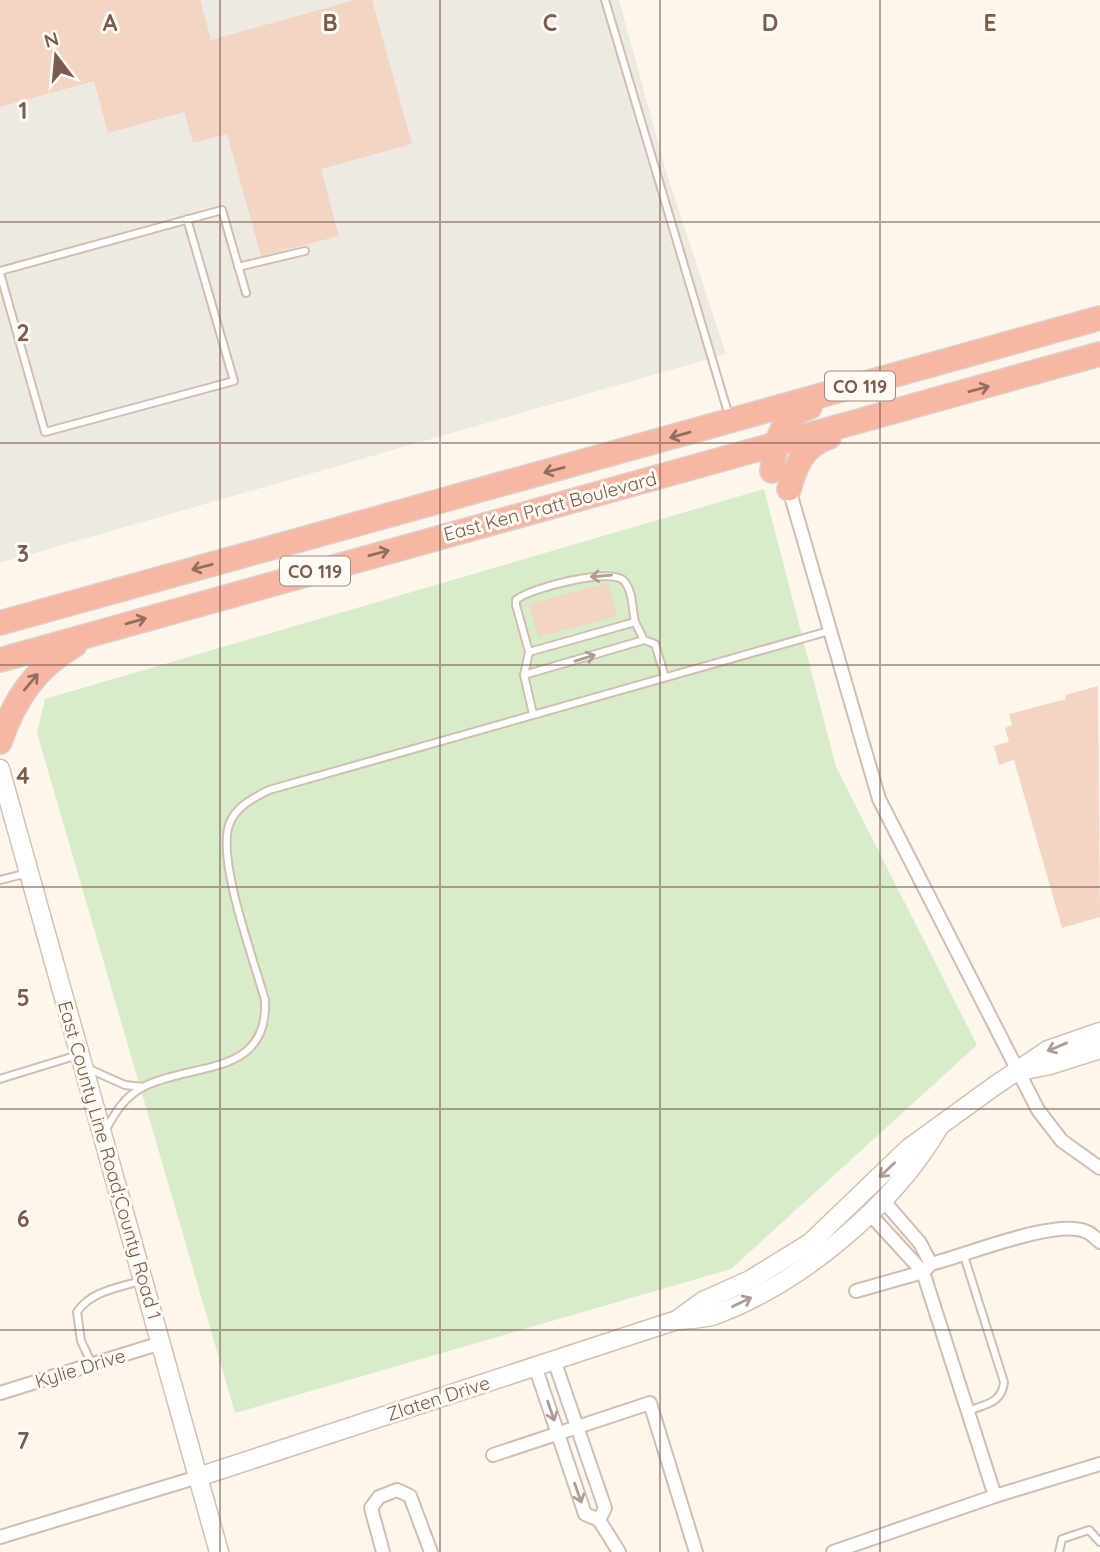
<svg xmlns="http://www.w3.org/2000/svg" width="1100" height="1552" font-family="Quicksand,sans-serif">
<rect width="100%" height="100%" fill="#fdf6ec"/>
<!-- industrial -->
<polygon fill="#efe9e4" points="0,0 619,0 666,171 726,354 0,563"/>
<!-- green -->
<polygon fill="#d8ecc9" points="764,489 836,767 977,1045 731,1269 235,1413 37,733 45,699"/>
<!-- building -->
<g fill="#f3d5c3">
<polygon points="0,0 200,0 211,40 355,0 372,0 412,144 321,169 339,236 261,256 227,134 193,143 184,112 108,133 94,81 0,107"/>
<polygon points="608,583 617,616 538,637 529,604"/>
<polygon points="1098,686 1100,917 1062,928 1014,760 999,765 994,746 1009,742 1005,728 1012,725 1009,714 1066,699 1065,695"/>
</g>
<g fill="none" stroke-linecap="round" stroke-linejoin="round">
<defs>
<g id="lane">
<polyline points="605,0 729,416"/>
<polyline points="238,267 305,251"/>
<polyline points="0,271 222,210 246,293"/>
<polyline points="0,273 45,432 234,381 187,219"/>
<path d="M529,652L516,605V600C529,588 612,567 624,581C633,591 632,609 635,622"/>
<polyline points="524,675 644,640"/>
<polyline points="533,714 524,675 529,652 635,622 644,640 655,644 665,677"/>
<polyline points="0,880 28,873"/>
<polyline points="89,1069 125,1085 143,1087"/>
<polyline points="0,1079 78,1055"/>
<path d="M105,1131C115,1113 124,1097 143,1087C191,1062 269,1078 265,1000C254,960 217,862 229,825C235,807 253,798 269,790L829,631"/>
<path d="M964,1256L1004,1382C1002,1403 986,1404 968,1411"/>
<path d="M92,1364L81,1341L77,1312C91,1291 118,1288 140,1281"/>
<polyline points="1059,1552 1062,1539 1089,1530 1100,1542"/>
</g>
<g id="street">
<polyline points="789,489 879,799 1038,1110 1062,1141 1100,1168"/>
<polyline points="882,1199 920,1243 931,1264"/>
<path d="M856,1291L923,1272L931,1264C964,1256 1058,1217 1087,1232C1092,1234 1096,1239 1100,1242"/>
<polyline points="554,1360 605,1508 599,1520"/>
<polyline points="535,1366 585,1514 599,1520 619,1552"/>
<polyline points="0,1393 161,1343"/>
<polyline points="493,1455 650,1403 696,1552"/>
<polyline points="995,1496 1100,1464"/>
<polyline points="0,1537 198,1477"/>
<polyline points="383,1552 371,1508 379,1497 397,1490 410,1496 431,1552"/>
<polyline points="833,1552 995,1496 923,1272 868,1212"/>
</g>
<g id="secondary">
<polyline points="0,769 219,1552"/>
<polyline points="1025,1070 1050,1065 1100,1049"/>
<polyline points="677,1320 703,1301 750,1280 810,1243 909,1148 993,1087 1048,1050 1100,1032"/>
<path d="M198,1477L677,1320C689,1319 704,1319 715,1315C801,1283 893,1206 939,1127"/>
</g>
<g id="highway">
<path d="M772,471C775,443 781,415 810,407"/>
<path d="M789,489C796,465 803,446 829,437"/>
<polyline points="0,623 1100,318"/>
<polyline points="0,660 1100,354"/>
<path d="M0,742C14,700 36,667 75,645"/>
</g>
</defs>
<!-- lane casing -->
<use href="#lane" stroke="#d1beb0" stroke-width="10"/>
<!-- street casing -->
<use href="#street" stroke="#d1beb0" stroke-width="16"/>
<!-- secondary casing -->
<use href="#secondary" stroke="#d6c0b0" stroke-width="21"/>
<!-- highway casing -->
<use href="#highway" stroke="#dad1cd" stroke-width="26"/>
<!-- lane -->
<use href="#lane" stroke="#fff" stroke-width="6"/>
<!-- street -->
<use href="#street" stroke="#fff" stroke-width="12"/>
<!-- secondary -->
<use href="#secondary" stroke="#fff" stroke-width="18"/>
<!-- highway -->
<use href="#highway" stroke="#f7b7a3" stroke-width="23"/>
</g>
<!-- one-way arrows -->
<defs><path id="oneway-shaft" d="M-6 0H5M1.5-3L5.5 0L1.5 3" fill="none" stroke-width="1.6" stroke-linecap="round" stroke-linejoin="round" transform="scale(1.75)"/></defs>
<g stroke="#936e5e">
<use href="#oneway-shaft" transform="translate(979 389) rotate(-15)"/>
<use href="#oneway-shaft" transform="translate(680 435) rotate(164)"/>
<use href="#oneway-shaft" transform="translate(554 470) rotate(165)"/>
<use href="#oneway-shaft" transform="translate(379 553) rotate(-15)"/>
<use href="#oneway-shaft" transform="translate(202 567) rotate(165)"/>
<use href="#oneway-shaft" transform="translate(136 621) rotate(-16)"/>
<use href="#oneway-shaft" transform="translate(31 682) rotate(-50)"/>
</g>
<g stroke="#af9d94">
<use href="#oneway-shaft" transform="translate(601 576) rotate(175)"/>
<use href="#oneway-shaft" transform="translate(585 658) rotate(-17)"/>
<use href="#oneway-shaft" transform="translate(1057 1047) rotate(157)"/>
<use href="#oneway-shaft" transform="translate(887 1170) rotate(136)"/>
<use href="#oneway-shaft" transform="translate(742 1302) rotate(-26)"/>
<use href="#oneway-shaft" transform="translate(551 1411) rotate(71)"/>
<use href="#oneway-shaft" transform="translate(578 1493) rotate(71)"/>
</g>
<!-- grid -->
<path fill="none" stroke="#7a5c4d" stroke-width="2" stroke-opacity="0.55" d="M220,0V1552M440,0V1552M660,0V1552M880,0V1552M0,222H1100M0,443H1100M0,665H1100M0,887H1100M0,1109H1100M0,1330H1100"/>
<g text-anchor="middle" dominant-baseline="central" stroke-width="6" stroke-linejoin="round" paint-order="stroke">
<!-- shield labels -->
<g fill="#fffaf3" stroke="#a28b7f" stroke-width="2">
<rect x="825" y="371.5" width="70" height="29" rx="5"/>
<rect x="280" y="556.5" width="70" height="29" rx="5"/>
</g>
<g font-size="18" font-weight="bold" fill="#7a5c4d">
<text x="860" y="386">CO 119</text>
<text x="315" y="571">CO 119</text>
</g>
<!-- street labels -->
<g font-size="19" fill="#7a5c4d" stroke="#fffaf3">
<text transform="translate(550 506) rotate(-15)">East Ken Pratt Boulevard</text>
<text transform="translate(110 1160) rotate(74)">East County Line Road;County Road 1</text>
<text transform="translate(80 1368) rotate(-17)">Kylie Drive</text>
<text transform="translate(438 1398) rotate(-18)">Zlaten Drive</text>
</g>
</g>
<g font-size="23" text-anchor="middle" font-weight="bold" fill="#7a5c4d" stroke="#fffaf3" stroke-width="6" stroke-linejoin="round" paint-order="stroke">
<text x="110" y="31">A</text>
<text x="330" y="31">B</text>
<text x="550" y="31">C</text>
<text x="770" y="31">D</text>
<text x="990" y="31">E</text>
<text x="23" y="119">1</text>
<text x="23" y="341">2</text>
<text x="23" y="562">3</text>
<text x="23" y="784">4</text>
<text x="23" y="1006">5</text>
<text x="23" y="1227">6</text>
<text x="23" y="1449">7</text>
</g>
<!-- north arrow -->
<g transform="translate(56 56) rotate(344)" stroke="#fffaf3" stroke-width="5" paint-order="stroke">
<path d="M0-5L12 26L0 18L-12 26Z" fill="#7a5c4d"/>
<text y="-10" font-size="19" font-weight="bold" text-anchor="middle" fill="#7a5c4d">N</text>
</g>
</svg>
